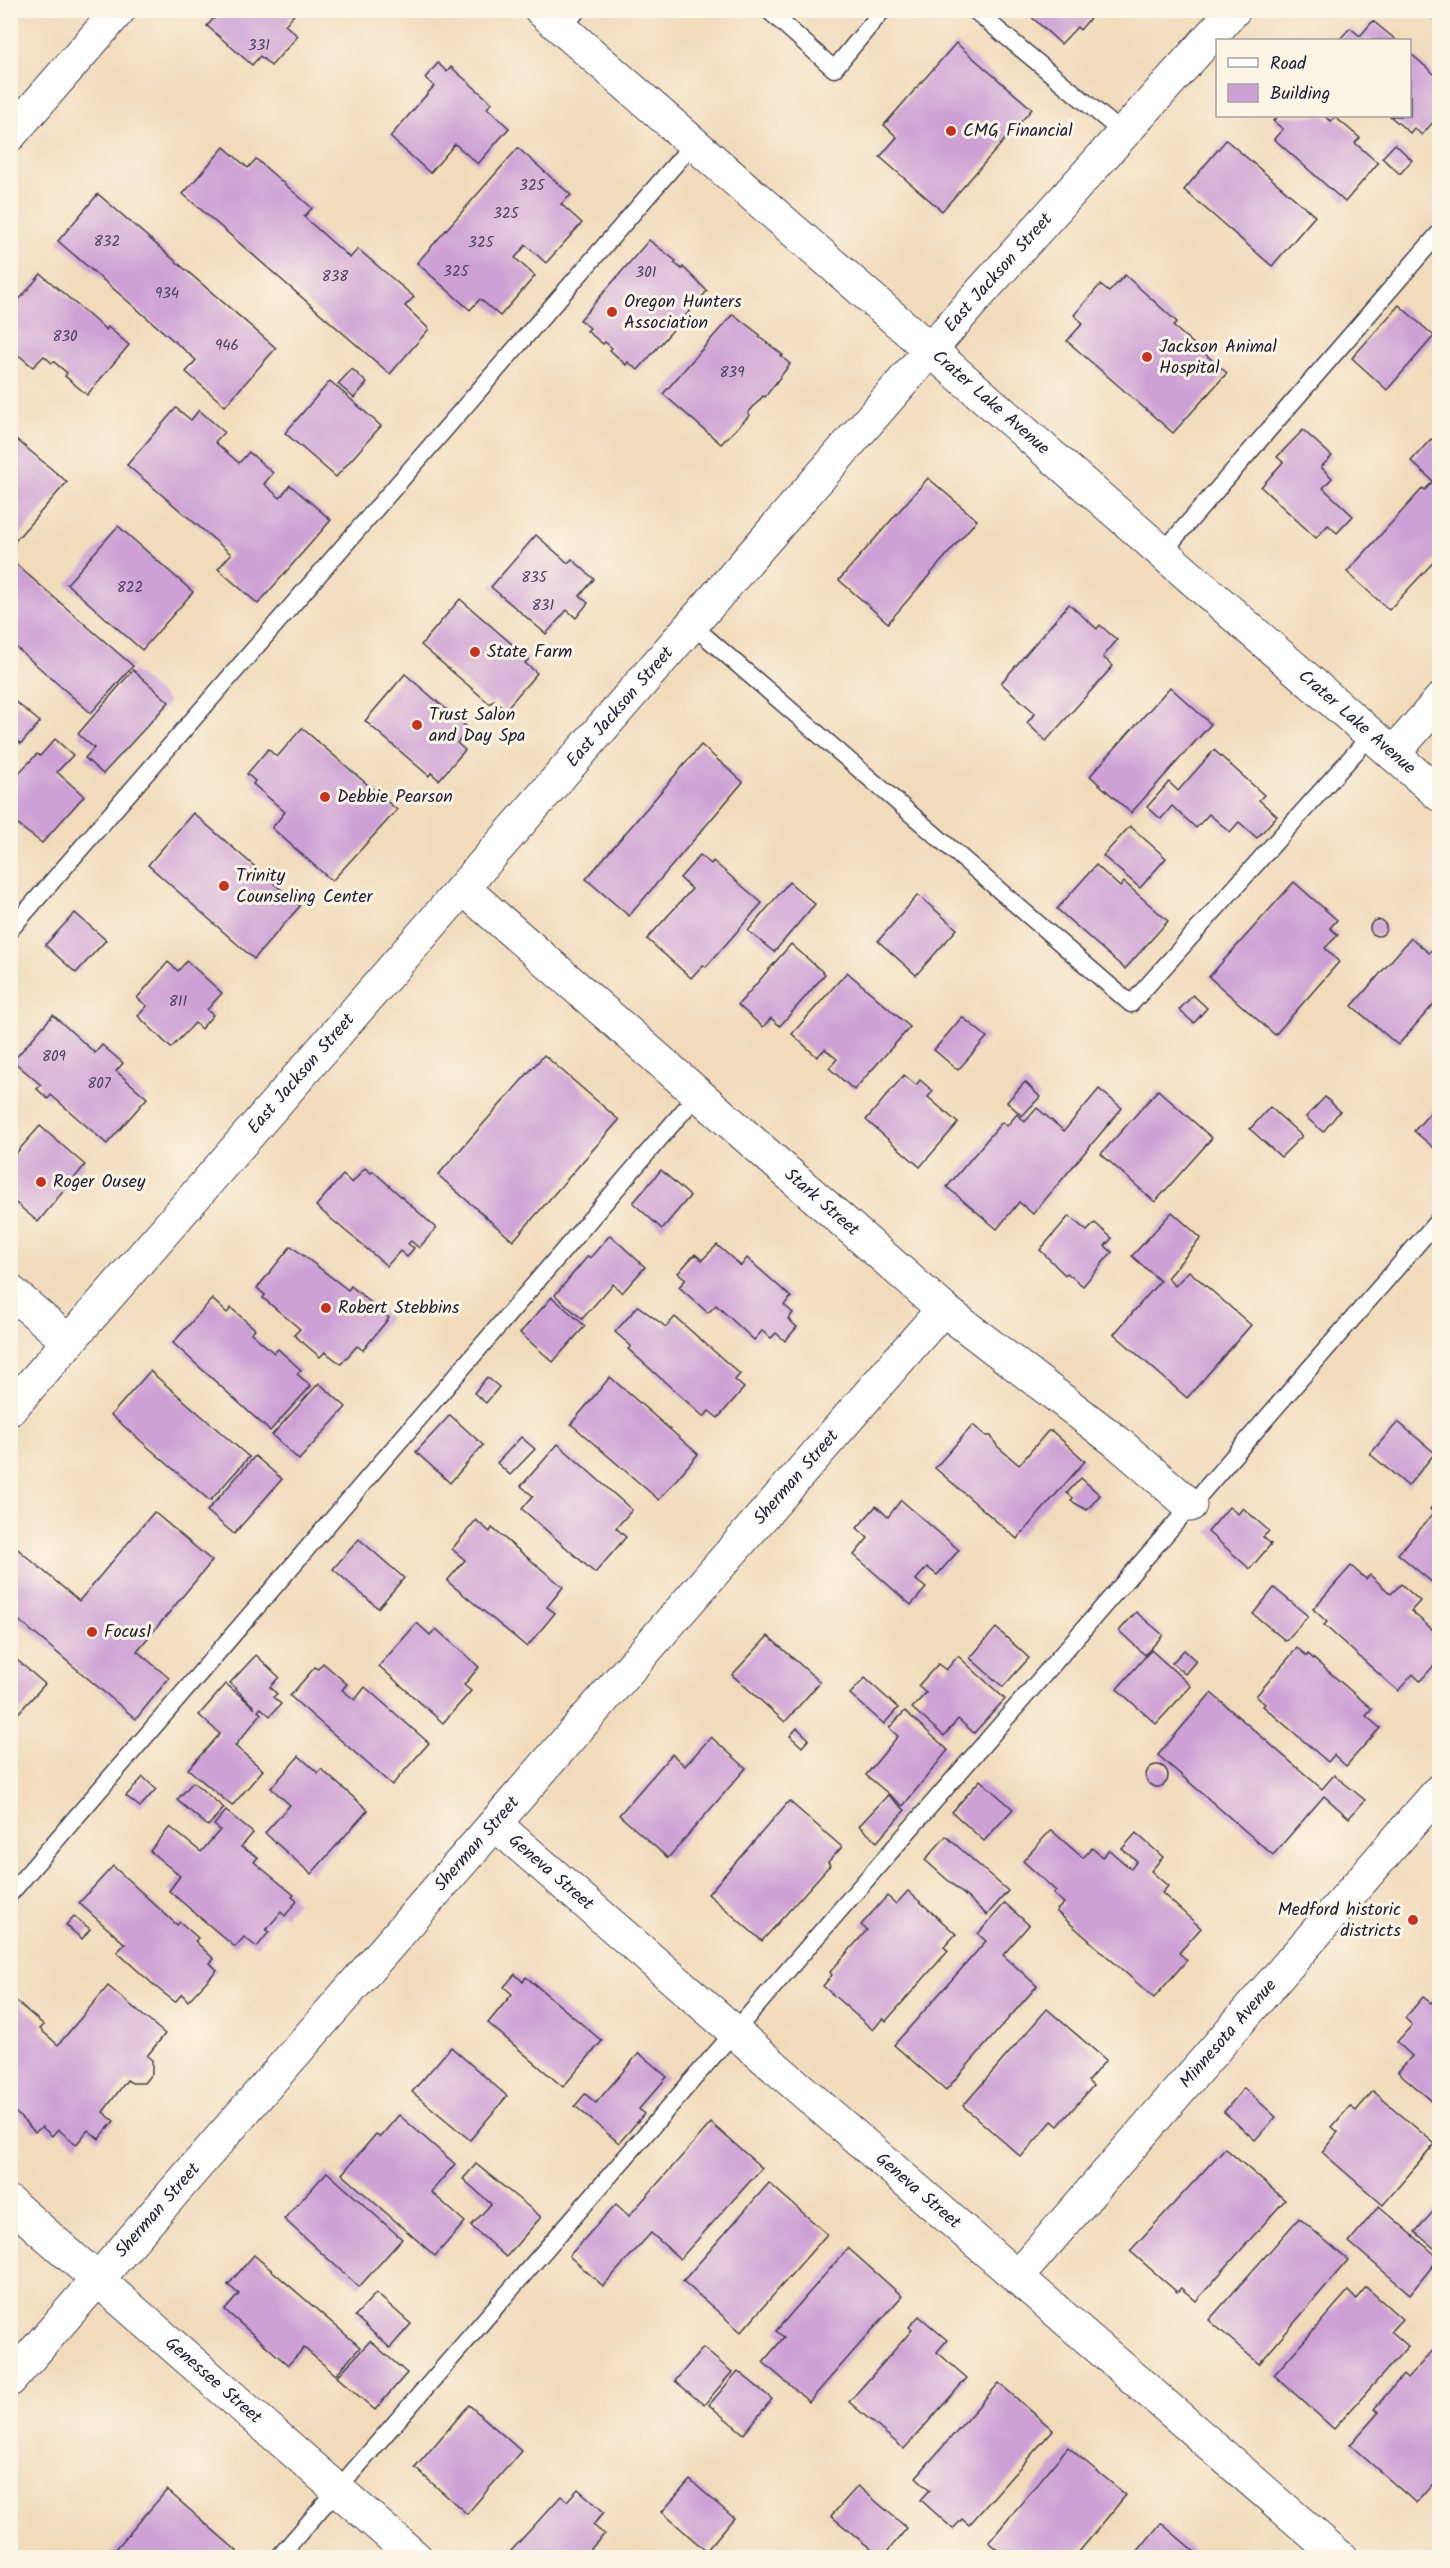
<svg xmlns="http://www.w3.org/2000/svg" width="1450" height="2568" font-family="Kalam,sans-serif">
<rect width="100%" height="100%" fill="#fcf5e5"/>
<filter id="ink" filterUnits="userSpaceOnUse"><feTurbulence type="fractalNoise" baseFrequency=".0167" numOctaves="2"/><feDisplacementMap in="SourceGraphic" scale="12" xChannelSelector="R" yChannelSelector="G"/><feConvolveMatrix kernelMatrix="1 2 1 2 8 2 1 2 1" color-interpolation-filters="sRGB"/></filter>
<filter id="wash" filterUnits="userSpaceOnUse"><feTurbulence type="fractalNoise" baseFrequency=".008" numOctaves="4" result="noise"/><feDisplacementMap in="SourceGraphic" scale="24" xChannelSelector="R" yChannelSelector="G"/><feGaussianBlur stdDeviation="1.35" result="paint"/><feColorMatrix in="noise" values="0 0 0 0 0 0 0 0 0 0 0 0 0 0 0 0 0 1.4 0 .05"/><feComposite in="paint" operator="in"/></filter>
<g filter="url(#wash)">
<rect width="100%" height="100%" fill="#f1dbbb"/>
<g id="blocks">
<!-- building -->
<g fill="#cda1d5">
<polygon points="221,10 298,10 285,25 298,36 271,66 260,56 252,65 207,26"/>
<polygon points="1024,10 1097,10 1080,30 1077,27 1061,44"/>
<polygon points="1424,10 1440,10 1440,24"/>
<polygon points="1373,21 1396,40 1339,40 1350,28 1360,36"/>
<polygon points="956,43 1032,109 942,211 880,157 897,137 884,125"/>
<polygon points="1410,53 1440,79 1440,114 1422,135 1414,128 1410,133 1390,116 1410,116"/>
<polygon points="438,63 447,72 451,67 492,103 487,108 509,128 478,164 455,144 430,173 390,137 434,86 425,78"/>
<polygon points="1278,116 1324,116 1331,121 1335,117 1360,138 1355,143 1378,163 1345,202 1274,139 1283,129 1273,121"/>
<polygon points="1226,140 1315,216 1272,266 1184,190"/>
<polygon points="1395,144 1412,160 1400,174 1382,158"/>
<polygon points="224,147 248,168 256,159 312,208 304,217 350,258 358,249 414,297 405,306 429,329 390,374 183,194"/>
<polygon points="518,148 571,195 561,204 582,223 546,263 526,245 515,258 535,276 500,316 480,299 470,310 417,263"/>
<polygon points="98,194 276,348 225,406 186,372 196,360 58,241"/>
<polygon points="649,240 676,261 674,263 682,269 683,267 707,291 638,370 628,362 626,365 610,350 612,348 605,342 603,344 587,331 590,328 580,320"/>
<polygon points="41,274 106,330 108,327 129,345 87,395 65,376 67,373 54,362 52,363 44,356 33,367 10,348 10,297 12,295 18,301"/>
<polygon points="1125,275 1177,322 1173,326 1227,373 1173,433 1067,341 1083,323 1074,315 1100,285 1109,292"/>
<polygon points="1399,305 1434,336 1387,390 1352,358"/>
<polygon points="733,314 760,335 759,337 783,355 781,356 790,364 765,397 763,396 748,413 750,415 721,444 663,394"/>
<polygon points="352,369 367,383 354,398 338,384"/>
<polygon points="330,381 381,426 336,477 285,433"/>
<polygon points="176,408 191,420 199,410 224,432 215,442 239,463 249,452 273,473 264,484 280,498 290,485 331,520 258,604 218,569 231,554 127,465"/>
<polygon points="1303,430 1332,456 1321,467 1332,478 1323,488 1353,516 1337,533 1328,525 1316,538 1261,487 1283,462 1277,457"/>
<polygon points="10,434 67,482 15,541 10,537"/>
<polygon points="1431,439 1440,446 1440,555 1389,610 1347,572 1423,488 1425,490 1433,481 1411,461"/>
<polygon points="928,478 977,520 888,623 839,580"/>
<polygon points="118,526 193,592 142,650 67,584"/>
<polygon points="536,535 568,563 572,559 594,579 580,596 588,603 576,618 567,610 546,634 491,587"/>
<polygon points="10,559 133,666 91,713 10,642"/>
<polygon points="460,599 529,659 525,663 537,673 505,710 494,700 490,704 421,645"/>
<polygon points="1069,604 1097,629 1100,625 1117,640 1103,657 1113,666 1046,741 1027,723 1035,713 1001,683"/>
<polygon points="133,670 169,702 103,774 85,758 94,748 78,734"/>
<polygon points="405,674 469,729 457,743 465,750 439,780 431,773 429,776 365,721"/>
<polygon points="1170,687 1211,724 1131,813 1090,776"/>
<polygon points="10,697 40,722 21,744 10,734"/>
<polygon points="302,728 397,810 332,881 272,828 285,812 253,784 255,781 247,774 268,749 277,757"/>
<polygon points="55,739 73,755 57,772 84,796 42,843 14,822 16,819 10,814 10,782 37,754 40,756"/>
<polygon points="701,745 743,782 629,916 586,879"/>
<polygon points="1214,750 1264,795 1259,800 1277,816 1257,838 1239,822 1230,832 1209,814 1196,828 1172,806 1161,819 1147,807 1169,782 1178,791"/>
<polygon points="193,813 300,906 254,959 148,865"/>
<polygon points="1130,826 1166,858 1140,888 1103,856"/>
<polygon points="700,855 711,864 713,861 762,903 706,967 703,965 691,978 647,939 692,889 680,878"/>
<polygon points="1096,865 1120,887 1124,882 1168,921 1125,969 1057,909"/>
<polygon points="789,882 815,904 774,952 748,931"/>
<polygon points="1294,882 1337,920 1330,928 1338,935 1325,948 1339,962 1275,1035 1209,977"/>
<polygon points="918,895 957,929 916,975 878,941"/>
<polygon points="75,913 106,940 76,973 45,945"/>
<circle cx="1378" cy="928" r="8"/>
<polygon points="1411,938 1429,953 1440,941 1440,997 1398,1045 1352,1006"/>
<polygon points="791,944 825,974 780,1026 771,1018 763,1027 738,1005"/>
<polygon points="187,961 222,993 207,1010 213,1015 201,1029 195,1023 171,1048 138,1016 147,1006 137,998 168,962 178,971"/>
<polygon points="847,972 910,1027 854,1090 829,1068 837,1059 825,1049 817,1057 792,1034"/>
<polygon points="1193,995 1207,1008 1194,1023 1179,1010"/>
<polygon points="53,1015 95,1053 102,1045 123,1063 116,1071 147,1098 107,1144 51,1095 48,1099 37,1089 41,1085 13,1061"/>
<polygon points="962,1017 987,1037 958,1070 934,1050"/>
<polygon points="544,1055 619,1120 513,1241 438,1175"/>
<polygon points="904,1075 916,1085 920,1080 933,1091 928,1097 958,1123 920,1167 866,1120"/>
<polygon points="1025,1082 1040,1097 1022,1116 1007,1102"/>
<polygon points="1099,1089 1122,1108 1033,1214 1019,1202 997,1229 947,1187 1002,1122 1007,1126 1017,1114 1025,1122 1037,1108 1064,1131"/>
<polygon points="1158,1090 1212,1138 1155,1202 1101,1154"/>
<polygon points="1325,1097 1340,1111 1323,1132 1306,1117"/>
<polygon points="1440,1102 1440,1153 1414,1131"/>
<polygon points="1270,1107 1302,1136 1281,1157 1250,1129"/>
<polygon points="40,1126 85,1165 38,1222 10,1198 10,1160"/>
<polygon points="365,1168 371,1173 373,1171 436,1228 419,1248 411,1241 408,1244 414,1248 407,1257 400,1251 387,1266 316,1206 343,1175 352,1183"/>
<polygon points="661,1170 690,1196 662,1229 633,1203"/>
<polygon points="1172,1212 1201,1238 1167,1278 1175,1286 1189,1271 1251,1325 1187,1398 1114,1334 1160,1281 1132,1256"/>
<polygon points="1069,1216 1087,1231 1095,1223 1112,1238 1105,1246 1112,1252 1083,1286 1067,1273 1065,1275 1040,1250"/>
<polygon points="610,1235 645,1267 622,1293 613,1284 582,1319 555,1295 588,1256 590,1258"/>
<polygon points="717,1245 741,1266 747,1258 791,1297 784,1305 793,1313 788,1319 797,1327 785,1341 776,1333 771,1338 762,1331 754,1340 716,1305 708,1313 679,1287 686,1279 678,1273 695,1254 702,1260"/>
<polygon points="291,1246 348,1290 351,1286 389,1318 363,1350 357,1346 341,1364 325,1352 320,1357 294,1335 300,1329 263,1298 265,1295 257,1288"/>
<polygon points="552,1297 585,1326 553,1362 520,1333"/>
<polygon points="212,1299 227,1313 231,1308 255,1329 251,1333 274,1353 278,1349 301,1370 297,1374 311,1386 270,1431 173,1343"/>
<polygon points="638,1306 666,1327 675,1317 740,1374 735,1380 744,1388 718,1418 709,1411 704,1417 628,1349 631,1346 615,1332"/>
<polygon points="150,1371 249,1457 210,1501 111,1415"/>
<polygon points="487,1377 499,1387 486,1403 474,1393"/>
<polygon points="610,1377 698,1454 659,1500 571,1424"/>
<polygon points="319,1383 346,1407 299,1460 272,1435"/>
<polygon points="450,1415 483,1445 450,1483 416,1452"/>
<polygon points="1398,1422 1435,1453 1408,1486 1370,1454"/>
<polygon points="973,1425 986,1436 991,1436 997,1446 1019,1465 1048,1431 1052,1431 1085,1461 1017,1539 935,1468"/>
<polygon points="521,1437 535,1449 510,1475 497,1463"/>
<polygon points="558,1444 632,1510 616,1528 626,1537 595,1573 522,1509 533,1496 521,1486"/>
<polygon points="255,1456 282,1479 234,1534 207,1511"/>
<polygon points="1081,1478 1100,1495 1087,1510 1071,1501 1073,1498 1067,1493"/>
<polygon points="1440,1498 1440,1589 1398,1554 1434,1513 1430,1509"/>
<polygon points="901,1500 959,1550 937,1575 927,1567 916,1580 926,1588 911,1605 854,1555 868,1538 857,1528 876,1506 888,1517"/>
<polygon points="1229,1507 1238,1514 1243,1508 1269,1531 1263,1537 1271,1544 1250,1569 1208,1532"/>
<polygon points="154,1512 212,1561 137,1651 169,1678 136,1719 10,1613 10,1549 13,1545 79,1601"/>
<polygon points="476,1520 490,1532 492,1528 563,1587 547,1607 555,1613 527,1647 447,1581 465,1560 452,1549"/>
<polygon points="359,1539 404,1578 378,1608 333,1569"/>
<polygon points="1351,1566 1366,1579 1370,1575 1391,1594 1401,1584 1420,1601 1411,1611 1440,1636 1440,1659 1420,1681 1413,1674 1398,1691 1324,1625 1327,1622 1313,1609"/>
<polygon points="1274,1588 1308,1616 1286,1641 1253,1614"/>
<polygon points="1136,1612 1163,1635 1145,1655 1119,1631"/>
<polygon points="417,1623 430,1635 436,1629 479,1667 464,1685 471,1691 443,1723 379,1666"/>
<polygon points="996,1628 1029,1658 1003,1687 970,1658"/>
<polygon points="768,1636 820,1682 785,1722 732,1675"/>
<polygon points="1297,1648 1307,1656 1308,1654 1372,1709 1366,1716 1380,1728 1346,1766 1334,1755 1328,1762 1263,1706 1265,1704 1256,1696"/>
<polygon points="1151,1650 1191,1686 1156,1724 1117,1689"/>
<polygon points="1184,1650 1196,1661 1185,1674 1172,1663"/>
<polygon points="10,1654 45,1684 10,1722"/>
<polygon points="256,1655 279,1677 270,1687 277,1694 273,1697 281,1704 270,1716 261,1708 258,1711 261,1714 235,1746 263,1770 232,1806 188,1769 220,1734 199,1715 226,1684 255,1708 230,1683"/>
<polygon points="958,1656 1005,1699 974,1733 958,1719 944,1736 912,1708 926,1693 918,1686 938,1664 946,1670"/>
<polygon points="323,1663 347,1684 342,1690 355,1700 365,1687 429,1743 392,1785 290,1696 315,1667 318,1669"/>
<polygon points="865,1678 898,1708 884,1724 850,1694"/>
<polygon points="1211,1693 1322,1789 1334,1775 1365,1800 1349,1818 1324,1796 1273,1855 1158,1755"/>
<polygon points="905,1711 948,1750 903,1806 866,1775 898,1736 889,1728"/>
<polygon points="797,1728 809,1739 802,1747 790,1736"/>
<polygon points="711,1737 746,1768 668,1858 619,1815 672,1754 685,1766"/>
<polygon points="299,1756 318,1773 321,1769 368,1810 311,1874 265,1833 290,1805 271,1788"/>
<circle cx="1157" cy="1776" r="11"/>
<polygon points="143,1777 156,1789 140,1807 126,1796"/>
<polygon points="980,1780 1013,1809 984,1841 952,1812"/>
<polygon points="193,1782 224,1808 208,1826 177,1800"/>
<polygon points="888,1795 905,1810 877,1842 859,1826"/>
<polygon points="789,1801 842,1847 828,1862 830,1865 762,1941 708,1894"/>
<polygon points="226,1811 253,1833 241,1847 258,1857 254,1862 294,1895 292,1897 297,1901 285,1916 281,1912 266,1930 269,1932 257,1947 244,1937 235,1947 169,1891 180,1876 150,1851 170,1827 201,1852 220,1830 214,1825"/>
<polygon points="1051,1830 1083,1858 1092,1848 1102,1857 1109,1850 1131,1869 1137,1861 1122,1849 1136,1833 1163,1857 1151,1871 1168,1886 1162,1893 1201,1928 1179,1953 1187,1960 1154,1998 1056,1911 1064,1903 1053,1894 1056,1891 1023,1861"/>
<polygon points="946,1836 1008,1891 987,1915 925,1860"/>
<polygon points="113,1866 177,1925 180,1922 198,1938 195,1941 214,1959 210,1963 217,1970 188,2001 182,1994 175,2002 156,1987 117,1952 125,1944 79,1903"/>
<polygon points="908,1891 956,1934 944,1947 948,1951 886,2021 883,2018 873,2030 823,1986 832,1975 830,1972 867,1930 861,1925 887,1896 896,1904"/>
<polygon points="1005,1903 1029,1925 1003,1955 1037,1986 946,2090 894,2045 986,1941 978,1934"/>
<polygon points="74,1916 90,1929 82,1939 66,1925"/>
<polygon points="515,1974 523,1982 526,1977 602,2041 563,2087 488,2023 512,1994 504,1987"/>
<polygon points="108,1986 165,2034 147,2056 152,2060 152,2073 144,2083 132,2083 127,2080 103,2112 114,2121 99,2139 88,2130 76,2145 58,2129 52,2136 42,2127 35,2132 10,2107 10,1996 44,2025 40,2029 58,2045"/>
<polygon points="1440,1993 1440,2108 1398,2072 1412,2056 1397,2042 1412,2025 1405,2018 1423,1997 1431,2003"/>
<polygon points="1047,2009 1106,2060 1088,2081 1093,2086 1058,2126 1052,2121 1021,2157 963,2106"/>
<polygon points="451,2047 507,2096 470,2140 412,2092"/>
<polygon points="639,2053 667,2077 639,2109 644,2114 619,2143 575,2106 585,2094 596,2103"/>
<polygon points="1244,2088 1276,2117 1255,2140 1224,2112"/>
<polygon points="1373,2091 1435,2144 1383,2205 1322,2152 1338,2132 1332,2127 1350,2106 1356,2111"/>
<polygon points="399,2115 455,2164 431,2192 465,2222 435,2256 342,2174 376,2134 380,2137"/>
<polygon points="711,2123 762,2168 680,2259 651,2233 603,2286 569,2256 616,2204 629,2216"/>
<polygon points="1225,2148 1285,2200 1196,2301 1181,2288 1177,2292 1130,2251"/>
<polygon points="476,2164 541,2217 506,2257 471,2226 491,2204 463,2179"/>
<polygon points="327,2172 402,2239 359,2287 284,2219"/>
<polygon points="769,2183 827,2234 741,2332 683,2281"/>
<polygon points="1440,2204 1440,2253 1415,2232"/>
<polygon points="1379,2206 1439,2258 1410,2294 1349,2242"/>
<polygon points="1299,2218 1348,2260 1259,2364 1209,2320"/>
<polygon points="848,2248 902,2296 809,2402 763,2362 784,2337 776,2331"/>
<polygon points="254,2255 360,2347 336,2375 304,2348 288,2365 225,2310 239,2294 228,2285"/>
<polygon points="1366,2287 1402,2319 1391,2331 1408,2346 1334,2429 1274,2375 1348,2291 1356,2299"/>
<polygon points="376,2293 411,2324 390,2348 355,2316"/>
<polygon points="919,2316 947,2340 937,2352 967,2378 904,2449 849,2402 912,2330 909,2327"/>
<polygon points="370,2341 407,2373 375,2410 337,2377"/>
<polygon points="1437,2346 1440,2348 1440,2476 1416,2503 1350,2445 1379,2412 1374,2409 1403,2375 1407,2379"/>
<polygon points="703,2348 732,2372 704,2405 675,2381"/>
<polygon points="738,2371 772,2399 744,2434 709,2405"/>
<polygon points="999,2383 1053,2430 969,2525 962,2519 953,2529 921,2500 930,2490 916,2477"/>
<polygon points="469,2405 521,2451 467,2514 415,2468"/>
<polygon points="1068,2447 1126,2495 1074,2558 1008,2558 989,2542"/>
<polygon points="690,2480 734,2518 706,2551 662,2512"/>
<polygon points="858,2486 907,2528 882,2558 831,2516"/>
<polygon points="578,2489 604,2512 593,2525 604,2534 583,2558 518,2558 511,2551 561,2496 567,2501"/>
<polygon points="167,2490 237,2551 232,2558 108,2558"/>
<polygon points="1161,2523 1195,2552 1201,2558 1132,2558"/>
</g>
</g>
</g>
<g filter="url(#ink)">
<use href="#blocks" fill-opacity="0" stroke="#413e4e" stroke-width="1.5"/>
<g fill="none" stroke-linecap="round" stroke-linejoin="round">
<defs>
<g id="lane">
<polyline points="768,10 834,69 883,10"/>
<polyline points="974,10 1124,134"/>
<polyline points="562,28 578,10"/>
<polyline points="1162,553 1440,232"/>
<polyline points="692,625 1131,1004 1371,735"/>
<polyline points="10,930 692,145"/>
<polyline points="10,1894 698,1094"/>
<polyline points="278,2558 1440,1218"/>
</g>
<g id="street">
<polyline points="10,135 119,10"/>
<polyline points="1393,754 1440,700"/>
<path id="s1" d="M463,888L943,1309L1117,1442L1190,1505"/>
<polyline points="10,1291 69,1342"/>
<path id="s2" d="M495,1824L1341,2558"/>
<path id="s3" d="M10,2203L416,2558"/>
<path id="s4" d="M1017,2277L1440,1790"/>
<path id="s5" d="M10,2380L943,1309"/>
</g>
<g id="secondary">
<path id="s6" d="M541,10L1440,795"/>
<path id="s7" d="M10,1409L972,302L1234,10"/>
</g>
</defs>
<!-- lane casing -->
<use href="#lane" stroke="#413e4e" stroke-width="19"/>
<!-- street casing -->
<use href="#street" stroke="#413e4e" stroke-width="35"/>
<!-- secondary casing -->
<use href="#secondary" stroke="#413e4e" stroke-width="35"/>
<!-- lane -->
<use href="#lane" stroke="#fff" stroke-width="16"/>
<!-- street -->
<use href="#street" stroke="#fff" stroke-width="33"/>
<!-- secondary -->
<use href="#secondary" stroke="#fff" stroke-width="33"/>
</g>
</g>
<!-- markers -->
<g fill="#c8321e" stroke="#fcf5e5" stroke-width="2">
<circle cx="951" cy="131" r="6"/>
<circle cx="612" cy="312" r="6"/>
<circle cx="1147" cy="357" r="6"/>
<circle cx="475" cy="652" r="6"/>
<circle cx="417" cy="725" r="6"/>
<circle cx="325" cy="797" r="6"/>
<circle cx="224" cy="886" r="6"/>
<circle cx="41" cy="1182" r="6"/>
<circle cx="326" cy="1308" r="6"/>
<circle cx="92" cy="1632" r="6"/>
<circle cx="1413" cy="1920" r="6"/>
</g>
<g text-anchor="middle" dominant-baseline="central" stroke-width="6" stroke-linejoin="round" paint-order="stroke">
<!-- number labels -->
<g font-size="15" fill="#4d4262">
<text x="259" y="46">331</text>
<text x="532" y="186">325</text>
<text x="506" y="214">325</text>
<text x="107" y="242">832</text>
<text x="481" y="243">325</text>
<text x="456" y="272">325</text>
<text x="646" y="273">301</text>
<text x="335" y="277">838</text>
<text x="167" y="294">934</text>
<text x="65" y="337">830</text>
<text x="227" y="346">946</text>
<text x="732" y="373">839</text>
<text x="534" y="578">835</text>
<text x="130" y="588">822</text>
<text x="543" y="606">831</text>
<text x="178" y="1002">811</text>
<text x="54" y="1057">809</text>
<text x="99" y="1084">807</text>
</g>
<!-- poi labels -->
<g font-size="18" fill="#22223b" stroke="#fcf5e5" text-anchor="start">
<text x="963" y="131">CMG Financial</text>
<text x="624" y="302">Oregon Hunters<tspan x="624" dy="21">Association</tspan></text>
<text x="1159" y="347">Jackson Animal<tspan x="1159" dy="21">Hospital</tspan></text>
<text x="487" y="652">State Farm</text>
<text x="429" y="715">Trust Salon<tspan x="429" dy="21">and Day Spa</tspan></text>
<text x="337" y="797">Debbie Pearson</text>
<text x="236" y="876">Trinity<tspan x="236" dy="21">Counseling Center</tspan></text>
<text x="53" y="1182">Roger Ousey</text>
<text x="338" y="1308">Robert Stebbins</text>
<text x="104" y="1632">Focus1</text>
<text x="1401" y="1910" text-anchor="end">Medford historic<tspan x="1401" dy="21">districts</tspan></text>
</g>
<!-- street labels -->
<g font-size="18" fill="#22223b" stroke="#fcf5e5">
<text stroke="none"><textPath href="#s7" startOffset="1506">East Jackson Street</textPath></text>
<text stroke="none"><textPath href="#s6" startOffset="597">Crater Lake Avenue</textPath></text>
<text stroke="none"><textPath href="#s7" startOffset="930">East Jackson Street</textPath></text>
<text stroke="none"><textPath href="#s6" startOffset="1083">Crater Lake Avenue</textPath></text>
<text stroke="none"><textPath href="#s7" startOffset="444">East Jackson Street</textPath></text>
<text stroke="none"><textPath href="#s1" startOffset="477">Stark Street</textPath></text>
<text stroke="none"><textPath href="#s5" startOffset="1197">Sherman Street</textPath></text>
<text stroke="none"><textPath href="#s5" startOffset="711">Sherman Street</textPath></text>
<text stroke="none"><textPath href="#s2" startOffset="74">Geneva Street</textPath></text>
<text stroke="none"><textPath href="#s4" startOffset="322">Minnesota Avenue</textPath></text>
<text stroke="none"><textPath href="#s2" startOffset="560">Geneva Street</textPath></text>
<text stroke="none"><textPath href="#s5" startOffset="225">Sherman Street</textPath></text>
<text stroke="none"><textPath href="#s3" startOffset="270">Genessee Street</textPath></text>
</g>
</g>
<!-- margin -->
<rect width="1450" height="2568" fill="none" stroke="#fcf5e5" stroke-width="36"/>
<!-- legend -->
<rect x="1216" y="39" width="195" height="78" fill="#fcf5e5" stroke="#a5a1a1" stroke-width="1.5"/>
<rect x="1228" y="58" width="30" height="9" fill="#ffffff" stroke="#a5a1a1" stroke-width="1.5"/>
<text x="1270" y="69" font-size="18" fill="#22223b">Road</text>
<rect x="1228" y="84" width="30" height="18" fill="#cda1d5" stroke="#a5a1a1" stroke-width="1.5"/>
<text x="1270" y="99" font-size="18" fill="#22223b">Building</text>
</svg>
